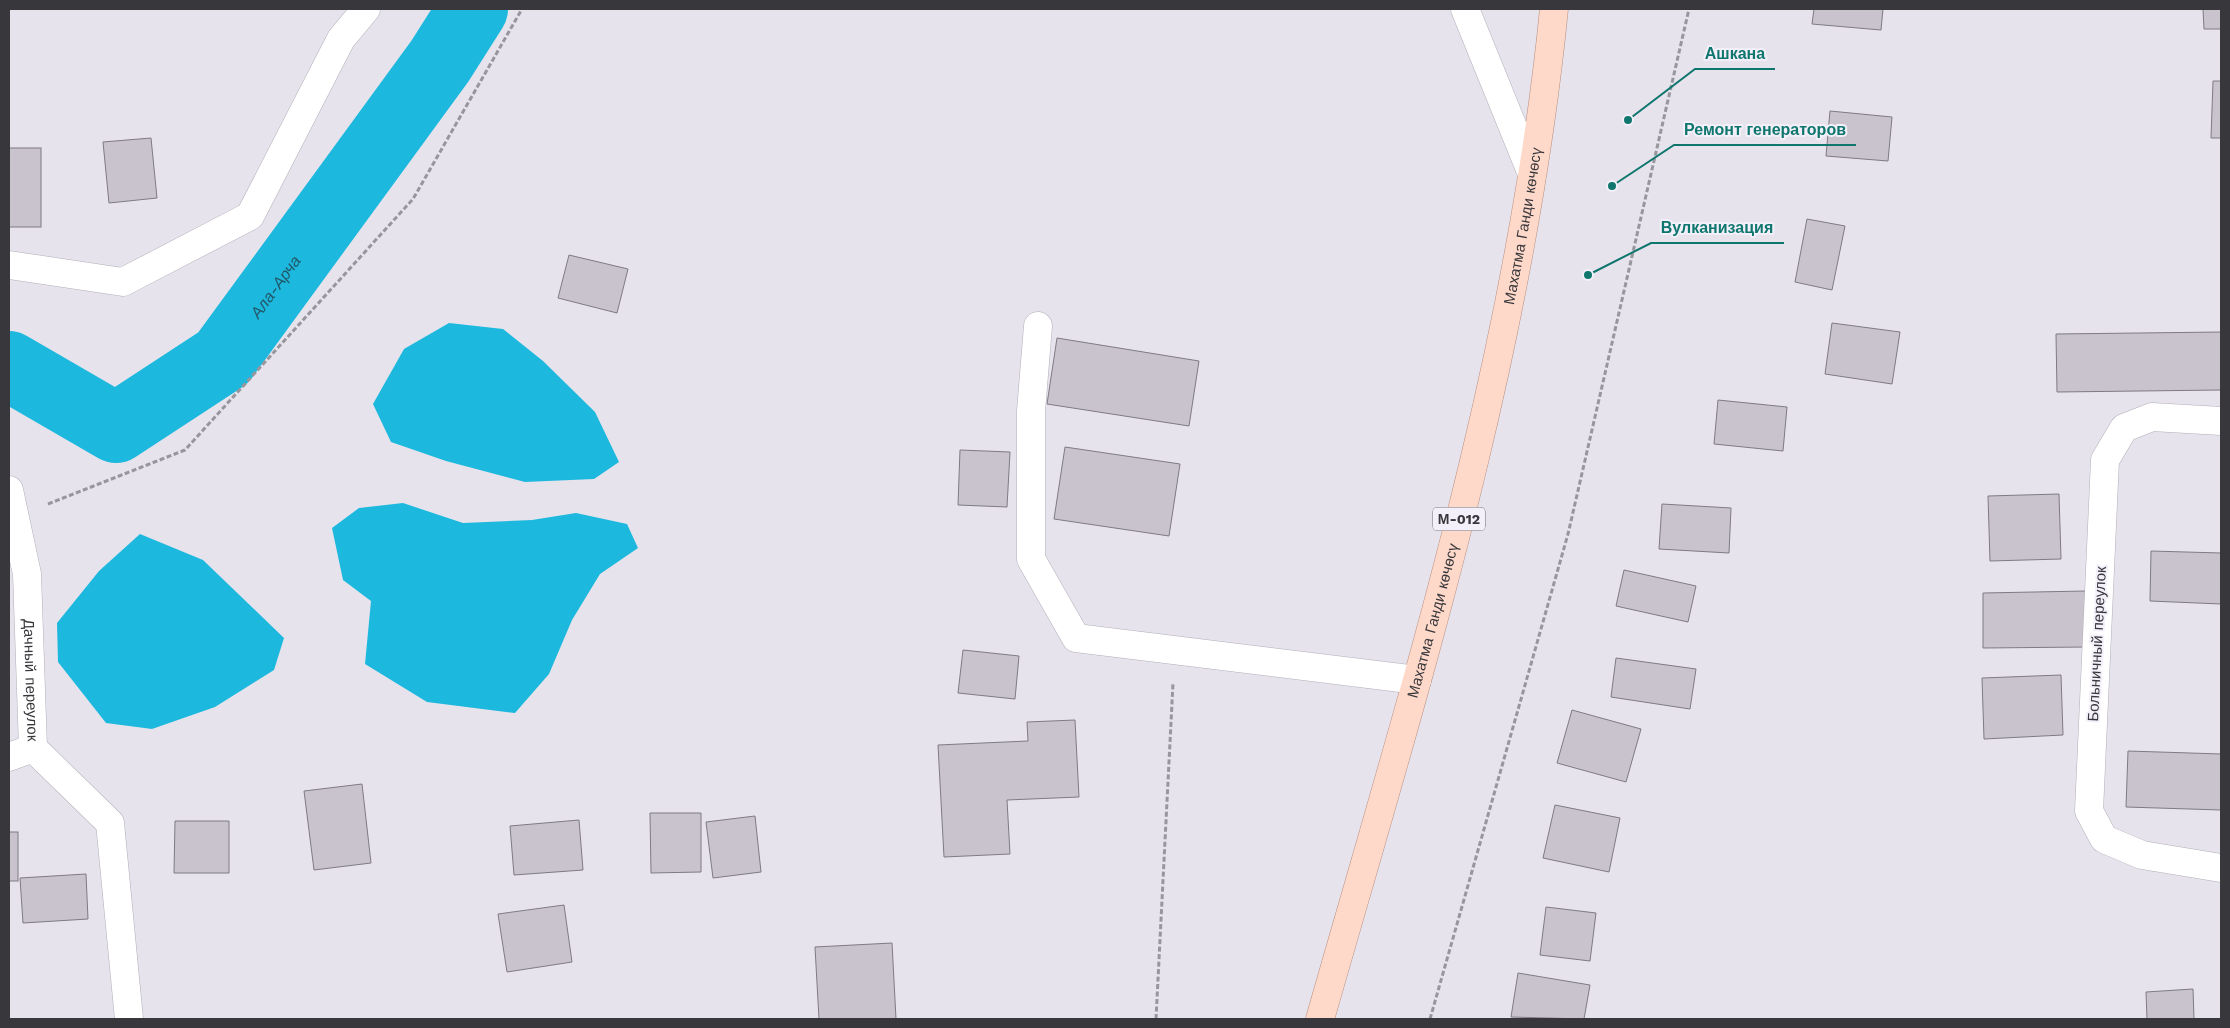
<svg xmlns="http://www.w3.org/2000/svg" width="2230" height="1028" font-family="'Work Sans',sans-serif">
<rect width="100%" height="100%" fill="#e6e3ed"/>
<!-- water -->
<g fill="#1db8dd">
<polygon points="449,323 503,329 543,361 595,412 619,462 594,479 525,482 446,461 391,442 373,404 404,349"/>
<polygon points="403,503 463,523 532,520 576,513 627,524 638,548 600,574 572,620 549,674 515,713 427,702 365,664 371,601 343,580 332,528 359,508"/>
<polygon points="140,534 203,560 284,638 274,670 215,707 152,729 106,723 58,662 57,623 99,571"/>
</g>
<g fill="none" stroke-linecap="round" stroke-linejoin="round">
<!-- river -->
<path stroke="#1db8dd" stroke-width="70" id="s1" d="M9,366L116,428L223,358L440,61L473,9"/>
</g>
<!-- building -->
<g fill="#c9c3cd" stroke="#7f7a83">
<polygon points="1814,9 1883,9 1881,30 1812,24"/>
<polygon points="2203,9 2221,9 2221,29 2204,29"/>
<polygon points="2213,81 2221,81 2221,138 2211,138"/>
<polygon points="1830,111 1892,117 1888,161 1826,156"/>
<polygon points="151,138 157,198 109,203 103,142"/>
<rect x="9" y="148" width="32" height="79"/>
<polygon points="1807,219 1845,226 1832,290 1795,282"/>
<polygon points="569,255 628,269 617,313 558,298"/>
<polygon points="1832,323 1900,332 1892,384 1825,374"/>
<polygon points="2221,332 2221,390 2057,392 2056,334"/>
<polygon points="1057,338 1199,361 1189,426 1047,404"/>
<polygon points="1718,400 1787,407 1783,451 1714,444"/>
<polygon points="1065,447 1180,464 1169,536 1054,519"/>
<polygon points="960,450 1010,452 1007,507 958,505"/>
<polygon points="2059,494 2061,559 1990,561 1988,496"/>
<polygon points="1662,504 1731,508 1729,553 1659,549"/>
<polygon points="2151,551 2221,553 2221,604 2150,601"/>
<polygon points="1624,570 1696,586 1688,622 1616,606"/>
<polygon points="2086,591 2087,647 1983,648 1983,593"/>
<polygon points="963,650 1019,656 1015,699 958,693"/>
<polygon points="1616,658 1696,669 1690,709 1611,697"/>
<polygon points="2061,675 2063,735 1984,739 1982,678"/>
<polygon points="1572,710 1641,729 1626,782 1557,763"/>
<polygon points="1075,720 1079,797 1007,800 1010,854 944,857 938,745 1028,741 1027,722"/>
<polygon points="2128,751 2221,754 2221,810 2126,807"/>
<polygon points="362,784 371,863 314,870 304,791"/>
<polygon points="1555,805 1620,818 1609,872 1543,858"/>
<polygon points="650,813 701,813 701,872 651,873"/>
<polygon points="755,816 761,872 713,878 706,822"/>
<polygon points="579,820 583,870 514,875 510,826"/>
<polygon points="175,821 229,821 229,873 174,873"/>
<rect x="9" y="832" width="9" height="49"/>
<polygon points="86,874 88,919 23,923 20,878"/>
<polygon points="564,905 572,962 507,972 498,914"/>
<polygon points="1546,907 1596,913 1590,961 1540,955"/>
<polygon points="892,943 896,1019 819,1019 815,947"/>
<polygon points="1518,973 1590,985 1584,1019 1511,1017"/>
<polygon points="2193,989 2194,1019 2147,1019 2146,992"/>
</g>
<g fill="none" stroke-linecap="round" stroke-linejoin="round">
<defs>
<g id="minor">
<polyline points="1465,9 1532,174"/>
<polyline points="9,265 123,282 250,216 341,39 366,9"/>
<polyline points="1038,326 1031,411 1031,559 1076,638 1417,680"/>
<polyline points="2221,421 2152,417 2124,428 2105,460 2089,811 2104,839 2142,855 2221,868"/>
<path id="s2" d="M9,490L27,574L33,748L110,823L129,1019"/>
<polyline points="9,757 33,748"/>
</g>
<g id="major">
<path id="s3" d="M1320,1019C1415,687 1520,354 1554,9"/>
</g>
</defs>
<!-- minor casing -->
<use href="#minor" stroke="#b2aeb8" stroke-width="29"/>
<!-- major casing -->
<use href="#major" stroke="#b99081" stroke-width="29"/>
<!-- path -->
<g stroke="#98969d" stroke-width="3" stroke-dasharray="5 2.5" stroke-linecap="butt">
<polyline points="48,504 185,450 413,199 522,9"/>
<polyline points="1156,1019 1173,683"/>
<polyline points="1430,1019 1568,534 1689,9"/>
</g>
<!-- minor -->
<use href="#minor" stroke="#fff" stroke-width="28"/>
<!-- major -->
<use href="#major" stroke="#fed9ca" stroke-width="28"/>
</g>
<g text-anchor="middle" dominant-baseline="central" stroke-width="4" stroke-linejoin="round" paint-order="stroke">
<!-- shield labels -->
<rect fill="#f4f0fa" stroke="#706e74" stroke-width="1" x="1433" y="507.5" width="52" height="23" rx="4"/>
<g font-size="14" font-weight="bold" fill="#38373b">
<text x="1459" y="519">М-012</text>
</g>
<!-- street labels -->
<g font-size="15" fill="#38373b" stroke="#f4f0fa">
<text stroke="none"><textPath href="#s3" startOffset="819">Махатма Ганди көчөсү</textPath></text>
<text stroke="none"><textPath href="#s3" startOffset="414">Махатма Ганди көчөсү</textPath></text>
<text transform="translate(2097 644) rotate(-87)">Больничный переулок</text>
<text stroke="none"><textPath href="#s2" startOffset="192">Дачный переулок</textPath></text>
</g>
<!-- water labels -->
<g font-size="16" font-style="italic" fill="#225969" stroke="#f4f0fa">
<text stroke="none"><textPath href="#s1" startOffset="340">Ала-Арча</textPath></text>
</g>
</g>
<!-- callouts -->
<path fill="none" stroke="#0f766e" stroke-width="2" d="M1628 120L1695 69H1775M1612 186L1674 145H1856M1588 275L1651 243H1784"/>
<g fill="#0f766e" stroke="#f4f0fa" stroke-width="2">
<circle cx="1628" cy="120" r="5"/>
<circle cx="1612" cy="186" r="5"/>
<circle cx="1588" cy="275" r="5"/>
</g>
<g font-size="16" text-anchor="middle" font-weight="bold" fill="#0f766e" stroke="#f4f0fa" stroke-width="4" stroke-linejoin="round" paint-order="stroke">
<text x="1735" y="59">Ашкана</text>
<text x="1765" y="135">Ремонт генераторов</text>
<text x="1717" y="233">Вулканизация</text>
</g>
<!-- border -->
<rect width="2230" height="1028" fill="none" stroke="#38373b" stroke-width="20"/>
</svg>
